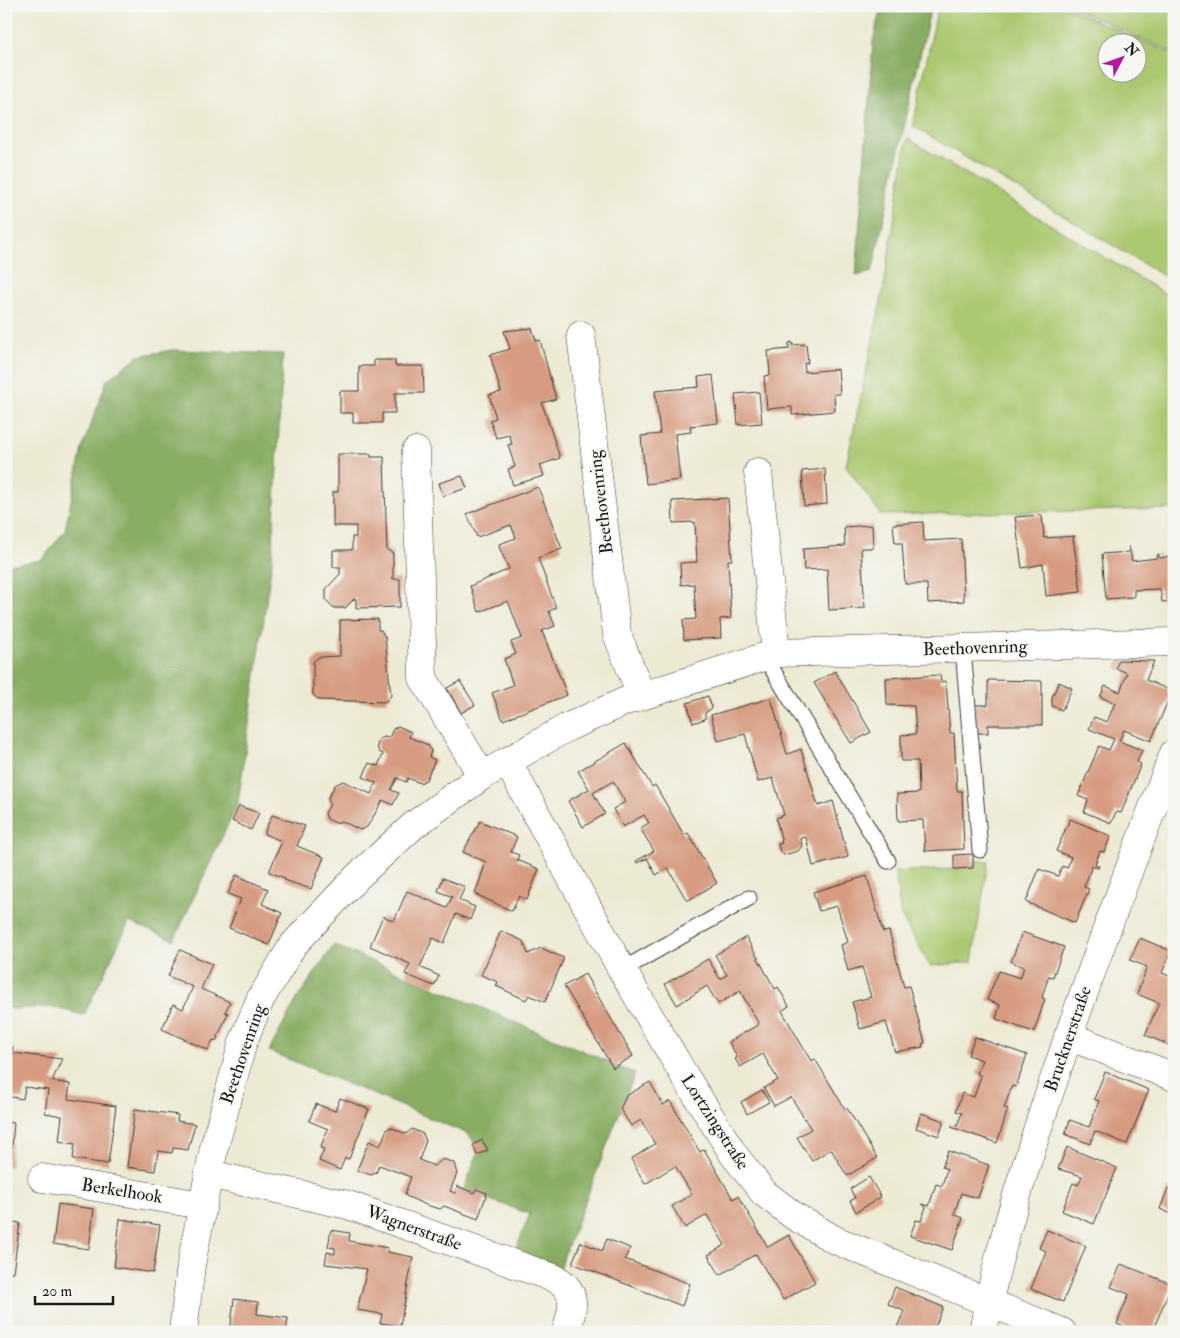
<svg xmlns="http://www.w3.org/2000/svg" width="1180" height="1338" font-family="'IM FELL Double Pica',serif">
<rect width="100%" height="100%" fill="#f6f6f2"/>
<filter id="ink" filterUnits="userSpaceOnUse"><feTurbulence type="fractalNoise" baseFrequency=".02" numOctaves="2"/><feDisplacementMap in="SourceGraphic" scale="10" xChannelSelector="R" yChannelSelector="G"/><feConvolveMatrix kernelMatrix="1 2 1 2 8 2 1 2 1" color-interpolation-filters="sRGB"/></filter>
<filter id="wash" filterUnits="userSpaceOnUse"><feTurbulence type="fractalNoise" baseFrequency=".0096" numOctaves="4" result="noise"/><feDisplacementMap in="SourceGraphic" scale="20" xChannelSelector="R" yChannelSelector="G"/><feGaussianBlur stdDeviation="1.12" result="paint"/><feColorMatrix in="noise" values="0 0 0 0 0 0 0 0 0 0 0 0 0 0 0 0 0 1.4 0 .05"/><feComposite in="paint" operator="in"/></filter>
<g filter="url(#wash)">
<rect width="100%" height="100%" fill="#edead4"/>
<!-- green -->
<g fill="#aac86f" stroke="#637246" fill-rule="evenodd">
<path d="M938,6H1063L1174,55V282L913,126ZM1108,42H1138V72H1108Z"/>
<polygon points="1069,6 1174,6 1174,53"/>
<polygon points="907,138 1174,299 1174,509 881,515 846,466 883,292"/>
<polygon points="977,860 988,862 972,962 930,966 901,916 895,872 973,868"/>
</g>
<!-- forest -->
<g fill="#87ac62" stroke="#52643f">
<polygon points="881,6 931,6 872,272 856,276 873,42"/>
<polygon points="172,350 283,354 272,561 238,803 174,940 129,922 84,1015 51,1007 14,1009 6,1007 6,565 42,560 65,530 82,449 107,380 138,356"/>
<polygon points="334,945 609,1062 613,1068 616,1066 635,1073 558,1271 514,1254 530,1214 485,1198 486,1193 476,1189 474,1193 464,1189 477,1155 487,1150 482,1140 475,1143 468,1134 269,1051 297,999"/>
</g>
<g id="blocks">
<!-- building -->
<g fill="#d69b80">
<polygon points="532,328 536,341 540,340 556,399 542,403 560,458 540,465 544,476 513,485 508,469 515,467 508,445 512,444 509,435 496,438 490,420 496,418 489,395 501,392 490,355 510,349 504,331"/>
<polygon points="792,342 792,345 806,344 808,363 804,363 805,372 838,369 840,394 834,394 835,411 792,415 792,407 767,409 764,376 770,375 768,351 789,349 789,343"/>
<polygon points="374,360 395,360 395,366 423,366 424,393 395,393 395,413 382,413 382,423 353,423 353,413 340,413 340,391 359,391 359,366 374,366"/>
<polygon points="713,375 718,423 690,426 691,432 675,434 680,480 646,484 641,436 660,434 655,391 699,387 698,377"/>
<polygon points="759,392 762,423 738,425 735,394"/>
<polygon points="338,454 371,454 371,457 384,457 387,550 393,553 393,579 400,579 400,607 356,608 356,599 354,599 345,608 334,608 326,600 326,589 340,574 340,567 333,567 333,550 352,550 352,537 356,537 356,526 333,526 333,492 338,492"/>
<polygon points="825,469 827,504 804,506 802,471"/>
<polygon points="462,476 467,488 443,496 439,483"/>
<polygon points="538,487 562,549 538,558 556,608 549,611 555,626 542,631 567,695 503,720 492,693 513,685 504,659 516,654 511,642 522,638 508,601 479,612 470,586 509,569 499,547 499,544 516,538 511,525 477,537 467,514"/>
<polygon points="728,498 732,560 728,560 731,618 720,619 721,638 684,640 683,620 696,619 694,584 681,585 680,563 697,562 695,522 673,523 672,501"/>
<polygon points="1042,515 1044,538 1075,536 1073,538 1081,592 1046,596 1043,564 1022,568 1015,517"/>
<polygon points="923,522 924,541 961,539 964,601 928,603 927,584 905,584 902,543 895,543 893,524"/>
<polygon points="872,525 873,548 861,548 865,608 829,610 827,569 804,570 803,549 845,546 844,527"/>
<polygon points="1129,546 1132,561 1157,558 1157,555 1159,554 1159,558 1174,556 1174,601 1162,602 1160,589 1134,590 1134,597 1106,599 1102,554 1129,552"/>
<polygon points="378,619 378,630 381,630 385,637 391,696 385,702 319,700 313,695 313,662 319,657 340,656 340,620"/>
<polygon points="1119,660 1154,661 1146,680 1172,691 1151,741 1124,730 1119,741 1142,750 1137,762 1141,764 1121,813 1116,812 1111,823 1084,812 1088,800 1078,796 1099,746 1109,750 1114,739 1089,729 1094,717 1107,722 1115,703 1100,697 1105,686 1120,692 1127,673 1116,668"/>
<polygon points="835,671 871,732 851,743 814,683"/>
<polygon points="940,675 941,682 946,681 950,733 954,733 957,791 962,791 964,849 925,851 923,820 898,821 897,794 919,793 918,761 901,761 901,735 916,734 914,706 887,705 886,678"/>
<polygon points="988,680 1042,681 1042,725 988,725 988,733 977,733 973,705 988,705"/>
<polygon points="460,681 475,705 461,713 447,688"/>
<polygon points="1059,682 1072,688 1062,710 1052,706 1052,697"/>
<polygon points="708,696 712,708 705,713 705,719 693,723 687,703"/>
<polygon points="771,698 787,754 801,749 818,806 833,801 848,857 813,866 806,837 800,838 802,846 798,851 784,855 780,852 778,844 782,843 776,818 784,815 773,778 758,782 745,734 718,741 711,715"/>
<polygon points="398,726 411,732 409,737 428,745 431,751 429,757 435,760 426,780 420,783 408,778 406,782 397,778 391,790 399,793 393,805 383,800 367,827 360,830 342,821 336,823 327,819 325,813 330,804 328,798 335,785 343,781 371,794 376,783 363,777 369,763 378,766 383,754 379,752 377,746 379,739 385,737 389,738 393,729"/>
<polygon points="626,743 652,787 655,785 684,835 688,833 717,883 687,901 668,868 656,875 647,858 637,863 636,861 654,851 640,828 649,823 644,815 623,827 613,809 625,802 613,781 593,793 605,814 583,827 568,801 589,789 578,771"/>
<polygon points="239,806 259,813 251,830 232,821"/>
<polygon points="272,815 305,826 297,846 324,857 311,889 284,880 285,878 269,872 282,841 264,834"/>
<polygon points="1070,819 1111,836 1104,852 1100,851 1095,864 1099,866 1098,868 1092,866 1084,887 1089,889 1075,923 1026,902 1039,869 1058,876 1062,866 1067,868 1071,857 1056,851"/>
<polygon points="480,821 517,837 511,852 519,855 517,860 539,869 527,900 519,896 512,911 475,894 486,862 463,852"/>
<polygon points="973,854 973,868 954,869 954,855"/>
<polygon points="236,875 268,889 262,904 282,913 269,945 229,928 241,899 228,894"/>
<polygon points="867,876 883,932 889,931 904,987 909,986 925,1043 922,1044 923,1047 895,1052 886,1022 860,1029 852,1002 871,997 862,967 848,971 841,945 848,942 837,906 819,911 813,892"/>
<polygon points="443,878 465,887 459,900 475,907 470,920 456,914 444,943 433,938 420,967 439,976 434,986 405,974 410,964 370,946 383,916 394,921 407,891 447,908 452,897 438,891"/>
<polygon points="501,931 523,941 528,954 541,948 564,958 545,1002 529,995 526,1000 496,986 498,982 481,975"/>
<polygon points="1022,932 1064,947 1053,977 1049,976 1045,987 1042,998 1045,999 1034,1032 996,1019 1000,1005 987,1000 999,971 1020,978 1024,967 1011,962"/>
<polygon points="746,937 775,989 778,987 789,1006 782,1011 811,1061 815,1059 845,1109 847,1108 877,1158 847,1176 831,1149 812,1161 797,1137 811,1129 791,1097 774,1106 764,1088 778,1080 763,1054 740,1067 735,1059 737,1057 729,1042 759,1024 740,991 718,1004 707,986 677,1005 665,984 708,959 720,979 727,975 715,955"/>
<polygon points="1140,938 1171,951 1162,973 1174,978 1174,1047 1145,1035 1159,1003 1137,994 1147,967 1130,960"/>
<polygon points="180,950 212,964 201,989 230,1002 225,1012 228,1013 216,1041 213,1040 208,1050 162,1029 173,1004 183,1009 193,987 168,976"/>
<polygon points="585,974 633,1056 613,1068 564,986"/>
<polygon points="975,1037 1027,1055 1016,1087 1012,1086 1004,1108 1008,1109 997,1143 951,1127 952,1125 957,1126 962,1113 956,1111 962,1093 974,1097 981,1076 977,1074 982,1060 968,1055"/>
<polygon points="6,1046 13,1047 12,1053 62,1059 52,1081 70,1084 68,1099 116,1106 108,1164 73,1159 75,1144 59,1141 62,1116 45,1113 48,1090 25,1087 23,1099 6,1096"/>
<polygon points="1105,1072 1149,1090 1127,1144 1095,1131 1090,1144 1065,1134 1070,1120 1089,1127 1099,1101 1094,1099"/>
<polygon points="650,1082 663,1105 670,1101 700,1152 704,1149 733,1199 738,1196 768,1247 789,1235 815,1282 783,1300 756,1254 720,1275 708,1255 725,1245 707,1215 685,1228 672,1206 692,1194 675,1166 645,1184 631,1159 655,1144 641,1120 631,1126 620,1109 626,1096"/>
<polygon points="762,1090 769,1102 747,1114 741,1102"/>
<polygon points="340,1098 369,1109 349,1159 345,1158 340,1170 319,1161 324,1149 320,1148 328,1129 309,1121 316,1104 335,1111"/>
<polygon points="135,1109 178,1115 177,1121 195,1124 188,1150 173,1148 172,1153 158,1151 155,1171 127,1167"/>
<polygon points="921,1113 944,1121 939,1136 916,1128"/>
<polygon points="6,1122 14,1123 10,1167 6,1166"/>
<polygon points="390,1127 406,1134 412,1129 423,1134 426,1141 419,1160 434,1166 443,1159 454,1163 457,1174 450,1191 455,1193 457,1186 474,1193 476,1189 487,1193 478,1219 444,1206 440,1209 426,1205 406,1196 405,1193 411,1177 379,1165 376,1173 371,1175 357,1170 369,1141 380,1146 387,1129"/>
<polygon points="482,1140 488,1150 477,1155 473,1145"/>
<polygon points="1067,1147 1117,1168 1094,1224 1062,1211 1073,1183 1078,1185 1082,1176 1058,1169"/>
<polygon points="948,1151 989,1165 978,1198 961,1193 954,1214 963,1218 952,1250 910,1236 916,1220 921,1221 926,1207 922,1204 929,1206 936,1184 942,1186 947,1169 942,1167"/>
<polygon points="869,1177 881,1197 856,1212 850,1201 855,1198 850,1189"/>
<polygon points="1168,1188 1174,1190 1174,1215 1160,1209"/>
<polygon points="58,1204 94,1209 89,1249 53,1244"/>
<polygon points="120,1219 160,1225 153,1273 114,1267"/>
<polygon points="6,1221 20,1223 13,1272 6,1272"/>
<polygon points="331,1230 350,1233 349,1241 388,1248 387,1252 413,1257 400,1326 380,1323 382,1314 357,1310 367,1269 325,1264 327,1252 335,1254 335,1248 328,1247"/>
<polygon points="1047,1230 1086,1246 1063,1302 1031,1289 1046,1251 1039,1248"/>
<polygon points="607,1239 630,1248 625,1259 690,1284 682,1306 572,1263 581,1242 602,1251"/>
<polygon points="1121,1264 1172,1284 1152,1332 1136,1332 1117,1324 1129,1294 1111,1287"/>
<polygon points="895,1287 943,1307 933,1332 895,1332 904,1311 888,1304"/>
<polygon points="234,1299 258,1302 257,1314 288,1318 286,1332 230,1332"/>
</g>
</g>
</g>
<g filter="url(#ink)">
<use href="#blocks" fill-opacity="0" stroke="#3b3b38" stroke-width="1"/>
<g fill="none" stroke-linecap="round" stroke-linejoin="round">
<defs>
<g id="lane">
<polyline points="963,649 980,850"/>
<polyline points="765,657 888,861"/>
<polyline points="622,970 749,898"/>
</g>
<g id="street">
<polyline points="581,335 617,634 641,695"/>
<polyline points="416,451 423,678 482,776"/>
<polyline points="758,472 776,653"/>
<polyline points="507,761 622,970 686,1078 734,1155 764,1193 794,1216 835,1240 1062,1332"/>
<polyline points="1068,1036 1174,1077"/>
<path d="M209,1174L348,1205L554,1278C579,1290 573,1310 566,1332"/>
<polyline points="42,1178 202,1205"/>
<polyline points="183,1332 191,1265 214,1148 243,1042 260,1000 293,945 358,876 414,825 482,776 566,728 626,701 776,653 1174,642"/>
<path d="M983,1332C995,1263 1016,1197 1037,1131C1078,1003 1125,878 1174,753"/>
</g>
</defs>
<!-- lane casing -->
<use href="#lane" stroke="#3b3b38" stroke-width="17"/>
<!-- street casing -->
<use href="#street" stroke="#3b3b38" stroke-width="29"/>
<!-- lane -->
<use href="#lane" stroke="#fff" stroke-width="15"/>
<!-- street -->
<use href="#street" stroke="#fff" stroke-width="28"/>
</g>
</g>
<g text-anchor="middle" dominant-baseline="central" stroke-width="4" stroke-linejoin="round" paint-order="stroke">
<!-- street labels -->
<g font-size="18" fill="#1c1c1c" stroke="#f6f6f2">
<text transform="translate(601 502) rotate(-97)">Beethovenring</text>
<text transform="translate(975 648) rotate(-2)">Beethovenring</text>
<text transform="translate(1068 1039) rotate(-71)">Brucknerstraße</text>
<text transform="translate(243 1054) rotate(-71)">Beethovenring</text>
<text transform="translate(715 1122) rotate(57)">Lortzingstraße</text>
<text transform="translate(122 1191) rotate(9)">Berkelhook</text>
<text transform="translate(414 1228) rotate(20)">Wagnerstraße</text>
</g>
</g>
<!-- margin -->
<rect width="1180" height="1338" fill="none" stroke="#f6f6f2" stroke-width="25"/>
<!-- north arrow -->
<g transform="translate(1122 58) rotate(49)"><circle r="24" fill="#f6f6f2" stroke="#9f9f9c"/>
<path d="M0-4L9 19L0 12L-9 19Z" fill="#b5179e"/>
<text y="-8" font-size="14" font-weight="bold" text-anchor="middle" fill="#1c1c1c">N</text>
</g>
<!-- scale -->
<path d="M35 1296v8h78v-8" fill="none" stroke="#1c1c1c" stroke-width="2.5"/>
<text x="42" y="1296" font-size="15" fill="#1c1c1c" stroke="#f6f6f2" stroke-width="4" paint-order="stroke">20 m</text>
</svg>
